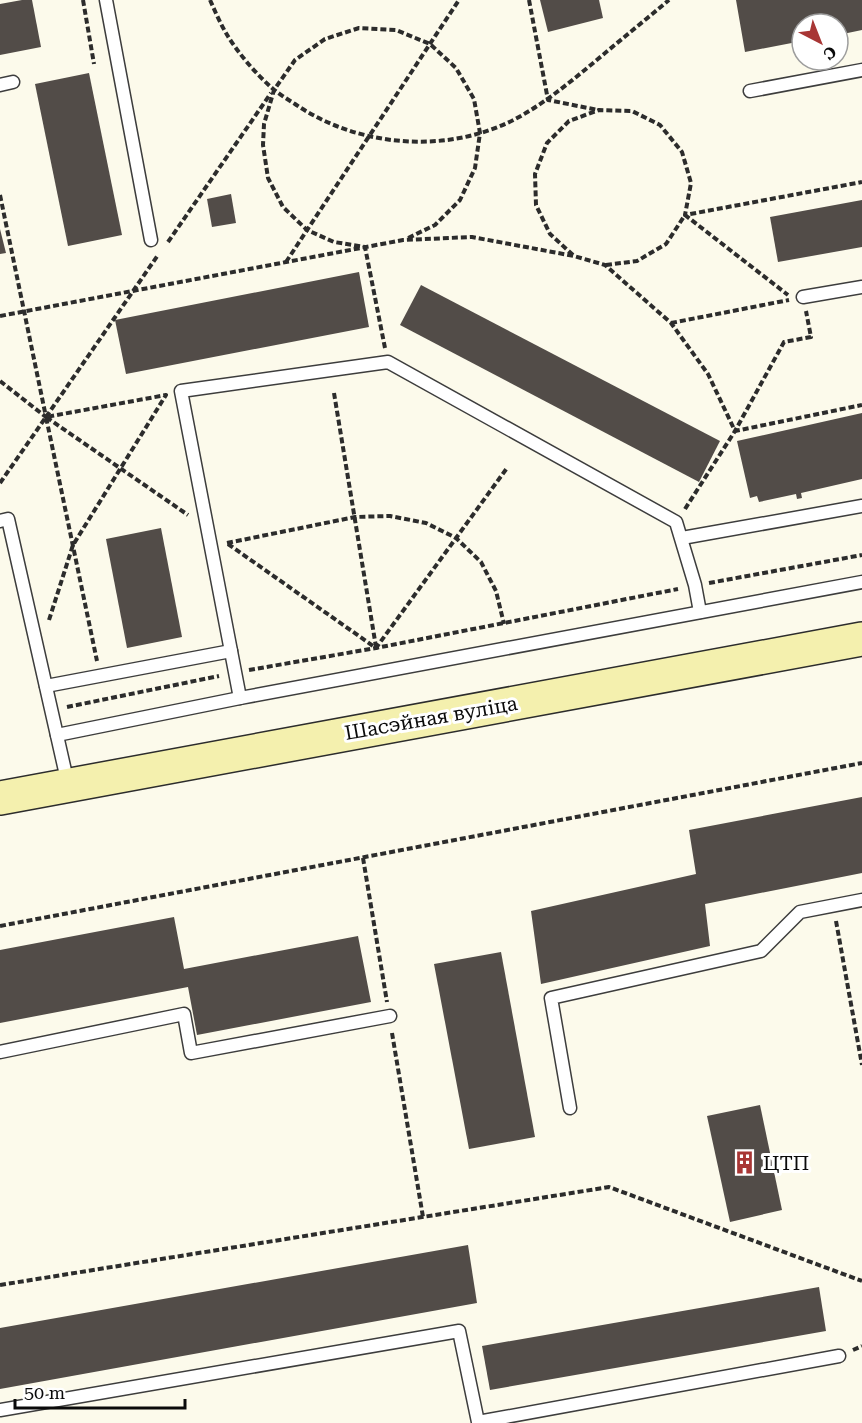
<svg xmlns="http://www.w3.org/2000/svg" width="862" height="1423" font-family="'Roboto Serif',serif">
<rect width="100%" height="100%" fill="#fcfaeb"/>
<!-- building -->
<g fill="#524c48">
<polygon points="22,0 32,0 41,47 0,55 0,4"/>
<polygon points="540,0 599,0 603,18 548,32"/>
<polygon points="736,0 862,0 862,30 838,35 838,24 802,24 802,41 745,52"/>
<polygon points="89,73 122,235 68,246 35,84"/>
<polygon points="231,194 236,223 212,227 207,199"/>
<polygon points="862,200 862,247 778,262 770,217"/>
<polygon points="0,229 6,253 0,254"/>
<polygon points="359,272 369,327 126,374 115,320"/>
<polygon points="421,285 720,441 699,482 400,325"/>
<polygon points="862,413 862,479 801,493 802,498 797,499 796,494 759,502 757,496 750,498 737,441"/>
<polygon points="161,528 182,637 127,648 106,539"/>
<polygon points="862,797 862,873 705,904 710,946 541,984 531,911 696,874 689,830"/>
<polygon points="174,917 184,969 358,936 371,1002 197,1035 188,987 0,1023 0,950"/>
<polygon points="501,952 535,1137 469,1149 434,964"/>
<polygon points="760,1105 782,1210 730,1222 707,1116"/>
<polygon points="468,1245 477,1303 0,1389 0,1328"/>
<polygon points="819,1287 826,1331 490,1390 482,1346"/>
</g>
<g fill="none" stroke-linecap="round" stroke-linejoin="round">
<defs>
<g id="service">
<polyline points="106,0 151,240"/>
<polyline points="0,85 13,82"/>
<polyline points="750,91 862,70"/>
<polyline points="803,297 862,287"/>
<polyline points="0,521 8,519 68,784"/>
<polyline points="682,538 862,506"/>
<polyline points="46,686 231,651"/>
<polyline points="240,698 181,391 388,362 676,522 695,585 700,612"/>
<polyline points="57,735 240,698 862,582"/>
<polyline points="0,1052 184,1014 191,1053 390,1016"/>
<polyline points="570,1108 551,998 761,951 800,912 862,900"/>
<polyline points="0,1410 459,1331 478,1422 839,1356"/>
</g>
<polyline id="secondary" points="0,798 862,639"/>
</defs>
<!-- service casing -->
<use href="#service" stroke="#3d3d3d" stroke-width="15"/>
<!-- secondary casing -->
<use href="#secondary" stroke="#2c2c2c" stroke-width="36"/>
<!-- path -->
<g stroke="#2c2c2c" stroke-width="4" stroke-dasharray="6 3" stroke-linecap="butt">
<polyline points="83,0 94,64"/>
<path d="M210,0C215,11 220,23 226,33C237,52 256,74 272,88C279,94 287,99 295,104C359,148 450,155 519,117C546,102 569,83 592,64C618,42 644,21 669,0"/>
<polyline points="529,0 548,100 598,110"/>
<polyline points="0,195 46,417 0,381"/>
<polyline points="168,242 271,93"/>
<polyline points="573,255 550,234 536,205 535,174 547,143 569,121 599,110 632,111 660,125 682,152 691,183 685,215 862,182"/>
<polyline points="286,262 459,0"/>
<polyline points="606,265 637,261 666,244 685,215 788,295"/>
<polyline points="0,316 403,240 472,237 574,256 605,265 671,323 708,374 735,431 862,405"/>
<polyline points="671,323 789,300"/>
<polyline points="385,348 365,247 334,242 307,230 283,207 268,178 263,145 264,124 274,90 295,60 325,39 359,28 396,30 430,44 456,68 474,99 480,133 475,168 460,200 435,225 406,239"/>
<polyline points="334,393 376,647"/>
<polyline points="46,417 158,255"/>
<polyline points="0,483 46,417 188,515"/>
<polyline points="685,509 735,431 784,342 811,337 806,311"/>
<polyline points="227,543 355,517 390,516 426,523 456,538 481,562 496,591 504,624"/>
<polyline points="228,544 376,648 507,468"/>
<polyline points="709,583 862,555"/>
<polyline points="49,620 73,545 166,395 46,417 97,661"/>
<polyline points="249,670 376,648 678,589"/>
<polyline points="67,707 219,676"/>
<polyline points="363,858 387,1002"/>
<polyline points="836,921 862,1065"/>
<polyline points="0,926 862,763"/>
<polyline points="392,1033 423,1217"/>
<polyline points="0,1285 609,1187 862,1281"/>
<polyline points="853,1350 862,1346"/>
</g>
<!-- service -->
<use href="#service" stroke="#fff" stroke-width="12"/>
<!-- secondary -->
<use href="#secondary" stroke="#f4f0ae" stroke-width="33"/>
</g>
<!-- icons -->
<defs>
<symbol id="building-bare" viewBox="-9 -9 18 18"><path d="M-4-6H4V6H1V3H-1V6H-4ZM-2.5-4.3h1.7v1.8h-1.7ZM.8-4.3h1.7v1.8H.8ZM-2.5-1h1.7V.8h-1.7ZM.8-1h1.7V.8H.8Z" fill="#a83635" stroke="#fff" stroke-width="2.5" paint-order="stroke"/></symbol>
</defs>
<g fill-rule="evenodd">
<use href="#building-bare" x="728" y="1146" width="33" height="33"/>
</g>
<g text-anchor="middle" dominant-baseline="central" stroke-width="6" stroke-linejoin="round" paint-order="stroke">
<!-- street labels -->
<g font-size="20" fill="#0a0a0a" stroke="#fff">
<text transform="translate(431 718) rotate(-10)">Шасэйная вуліца</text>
</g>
<!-- poi labels -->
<g font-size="20" fill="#0a0a0a" stroke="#fff" text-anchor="start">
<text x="763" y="1163">ЦТП</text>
</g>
</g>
<!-- north arrow -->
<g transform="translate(820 42) rotate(138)"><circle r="28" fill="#ffffff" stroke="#9d9d9d" stroke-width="1.5"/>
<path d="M0-4.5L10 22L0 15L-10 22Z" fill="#a83635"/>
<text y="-9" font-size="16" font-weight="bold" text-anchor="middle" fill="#0a0a0a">С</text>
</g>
<!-- scale -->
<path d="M15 1399v9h170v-9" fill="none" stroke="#0a0a0a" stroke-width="3"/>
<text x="24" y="1399" font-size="18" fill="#0a0a0a" stroke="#ffffff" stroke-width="4.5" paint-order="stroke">50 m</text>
</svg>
